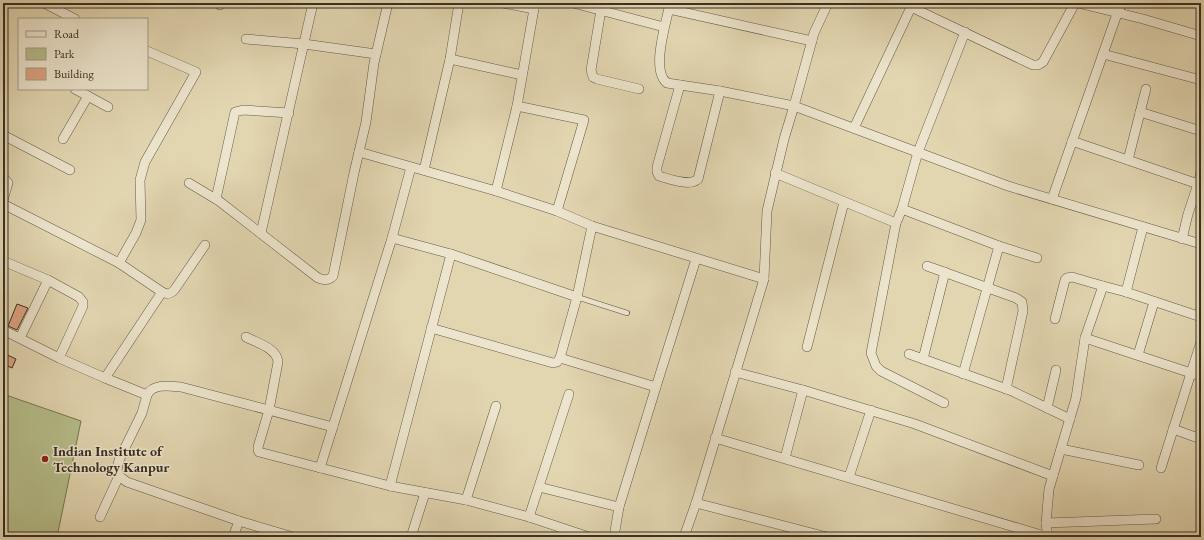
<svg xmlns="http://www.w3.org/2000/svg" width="1204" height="540" font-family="'EB Garamond',serif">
<rect width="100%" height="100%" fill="#e2d6b1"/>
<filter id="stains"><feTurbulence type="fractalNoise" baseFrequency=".005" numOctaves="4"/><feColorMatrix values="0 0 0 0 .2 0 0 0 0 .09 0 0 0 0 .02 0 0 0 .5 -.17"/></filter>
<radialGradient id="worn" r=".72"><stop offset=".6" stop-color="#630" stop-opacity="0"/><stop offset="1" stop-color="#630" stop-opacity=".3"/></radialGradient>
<!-- green -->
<polygon fill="#b5bd8a" stroke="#777657" points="3,394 81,421 57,537 3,537"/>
<!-- building -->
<g fill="#dea382" stroke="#393024">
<polygon points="17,304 28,308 17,330 8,326"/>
<polygon points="3,353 16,359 12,368 3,364"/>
</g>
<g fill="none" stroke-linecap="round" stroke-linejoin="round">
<defs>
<polyline id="service" points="577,297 627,313"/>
<g id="minor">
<polyline points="44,3 75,19"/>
<polyline points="217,3 220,5"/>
<polyline points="503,3 534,9"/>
<polyline points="535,3 517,106 584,120 557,211"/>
<polyline points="573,3 664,27"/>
<path d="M670,3C667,21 650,70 667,83L720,91L794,106L814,33L828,3"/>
<polyline points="1078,3 1143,19 1201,36"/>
<polyline points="911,7 1033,65 1038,65 1043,62 1075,3"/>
<polyline points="669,9 812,41"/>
<polyline points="601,10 591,70 593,77 597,79 639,89"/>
<polyline points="246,39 304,44 376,54"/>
<path d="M147,51L196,72L145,162L140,180L141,220L136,233L119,263L162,292C168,295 171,294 175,289L205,245"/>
<polyline points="1103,54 1201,80"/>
<polyline points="450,59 522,75"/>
<path d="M680,85L657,167V172L659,176C670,179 690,187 698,179L720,91"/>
<polyline points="75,89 108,107"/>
<polyline points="1140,112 1201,131"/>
<polyline points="854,128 913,3"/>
<polyline points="3,135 70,170"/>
<polyline points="63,139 88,96"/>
<polyline points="1072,141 1201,185"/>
<polyline points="359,152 496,191 557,211 592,226 764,279"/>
<polyline points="1128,160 1146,89"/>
<polyline points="424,170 450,59 459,3"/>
<polyline points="775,173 896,223"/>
<polyline points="3,177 8,183 3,200"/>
<path d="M189,183L219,201L318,278C324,280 328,281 333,276L354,173L366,122L374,63L388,3"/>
<polyline points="496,191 517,106"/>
<polyline points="216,199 235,112 243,110 289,113"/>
<polyline points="1052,199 1117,14 1122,3"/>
<polyline points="3,204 119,263"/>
<polyline points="902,209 999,246 1037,258"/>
<polyline points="1143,227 1126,292 1201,317"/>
<polyline points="261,233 313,3"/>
<polyline points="1182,239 1188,214 1198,184 1201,172"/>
<polyline points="3,261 48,280 20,338"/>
<polyline points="927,266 1016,298 1022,302 1023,311 1006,389"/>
<polyline points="48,280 79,297 83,302 83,306 59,358"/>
<polyline points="162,292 105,378 147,395 142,413 119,460 117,470 119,476 127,482 239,521 293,537"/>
<polyline points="577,297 592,226"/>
<polyline points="1055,319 1065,280 1067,278 1072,277 1103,286"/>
<polyline points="431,328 553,363 557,362 560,358 577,297 451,254"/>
<polyline points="3,330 59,358 105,378"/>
<path d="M246,337C257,343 277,348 278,362L269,410L258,447V450L259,452L390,486L466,500L529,517L589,537"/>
<polyline points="1085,338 1191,373 1161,468"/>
<polyline points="1201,342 1191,373 1201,376"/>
<polyline points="807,347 844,202"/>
<polyline points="909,354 1012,391 1070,419"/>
<polyline points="1138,355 1154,302"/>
<polyline points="560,358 656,387"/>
<polyline points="923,359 945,272"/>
<polyline points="735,372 803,390 915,424 1053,476"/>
<polyline points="963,374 999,246"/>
<path d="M147,395C153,383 170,386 181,387L333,427"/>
<polyline points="944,403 881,371 876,366 871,353 896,223 902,209 918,152 965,32"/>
<polyline points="1047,408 1056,370"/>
<polyline points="1173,429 1201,439"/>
<polyline points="715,438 1048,537 1046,523 1049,489 1076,398 1085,338 1103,286 1126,292"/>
<polyline points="1061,449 1139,465"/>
<polyline points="785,458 803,390"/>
<polyline points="320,468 392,238 411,167"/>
<polyline points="849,477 871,410"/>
<polyline points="390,486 451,254 392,238"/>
<polyline points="539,487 619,507"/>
<polyline points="466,500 496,406"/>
<polyline points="696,503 827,537"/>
<polyline points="100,517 119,476"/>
<polyline points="529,517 569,394"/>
<polyline points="1046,523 1156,519"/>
<polyline points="233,537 239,521"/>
<polyline points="411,537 425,493"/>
<polyline points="614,537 619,507 656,387 696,259"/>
<polyline points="684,537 696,503 764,279 767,211 784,139 794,106 1008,186 1201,244"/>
</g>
</defs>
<!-- service casing -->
<use href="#service" stroke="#635a47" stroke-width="6"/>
<!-- minor casing -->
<use href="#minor" stroke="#635a47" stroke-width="10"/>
<!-- service -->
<use href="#service" stroke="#ece4cc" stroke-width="4.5"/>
<!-- minor -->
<use href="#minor" stroke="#ece4cc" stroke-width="9"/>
</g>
<!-- markers -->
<circle fill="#8f2418" stroke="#ece4cc" stroke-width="1.5" cx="45" cy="459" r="4"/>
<g text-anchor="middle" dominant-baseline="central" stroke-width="3" stroke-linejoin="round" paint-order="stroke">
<!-- poi labels -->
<g font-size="14" font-weight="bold" fill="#393024" stroke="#ece4cc" text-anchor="start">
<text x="53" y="451">Indian Institute of<tspan x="53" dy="16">Technology Kanpur</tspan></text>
</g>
</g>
<!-- margin -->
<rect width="1204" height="540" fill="none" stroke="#e2d6b1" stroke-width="16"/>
<rect x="4" y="4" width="1196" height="532" fill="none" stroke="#393024" stroke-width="2"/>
<rect x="8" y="8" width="1188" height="524" fill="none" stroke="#393024"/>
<!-- legend -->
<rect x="18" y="18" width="130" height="72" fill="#ece4cc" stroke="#a49c89"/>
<rect x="26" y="31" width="20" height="6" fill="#ece4cc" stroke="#a49c89"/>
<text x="54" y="38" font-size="12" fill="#393024">Road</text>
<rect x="26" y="48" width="20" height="12" fill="#b5bd8a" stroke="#a49c89"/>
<text x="54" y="58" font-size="12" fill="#393024">Park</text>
<rect x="26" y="68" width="20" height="12" fill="#dea382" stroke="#a49c89"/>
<text x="54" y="78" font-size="12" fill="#393024">Building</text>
<rect width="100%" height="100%" filter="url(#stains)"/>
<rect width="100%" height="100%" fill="url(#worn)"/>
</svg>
